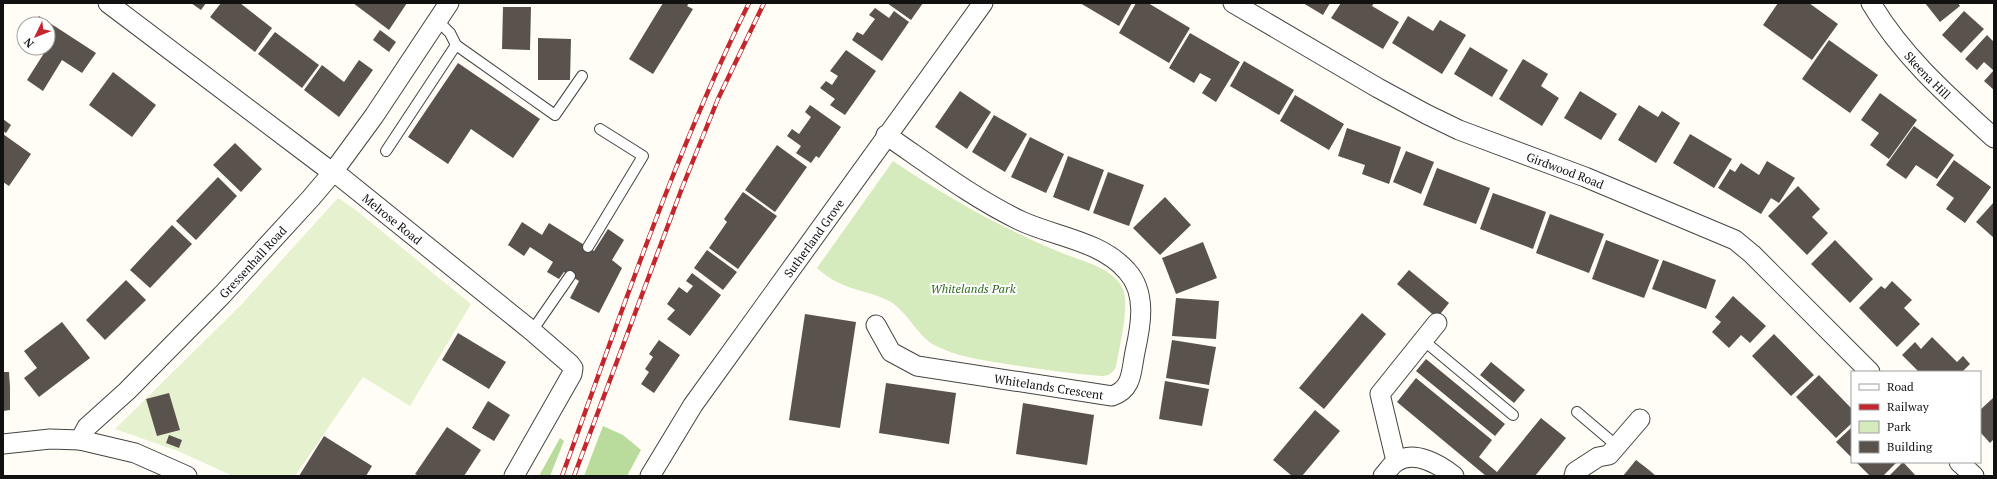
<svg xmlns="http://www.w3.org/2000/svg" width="1997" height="479" font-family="'PT Serif',serif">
<rect width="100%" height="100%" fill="#fffdf5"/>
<!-- green -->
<path fill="#d5ebbd" d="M893,161C948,198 1006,231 1067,255C1086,262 1114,269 1123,289C1130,306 1119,348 1116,367C1112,374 1108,376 1101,376C1069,373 1038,369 1007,364C982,360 957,357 934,345C917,335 908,313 891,302C874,292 854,291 837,282C830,279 823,273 817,268Z"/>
<!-- forest -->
<g fill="#b9dc9c">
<polygon points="603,426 623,435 641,450 627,476 584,476"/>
<polygon points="560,438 564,441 550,476 539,476"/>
</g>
<!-- pitch -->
<polygon fill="#e6f2cf" points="337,199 340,199 357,211 471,304 410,406 363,377 295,476 233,476 178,451 115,429 241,305"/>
<!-- building -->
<g fill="#5a524d">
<polygon points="191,3 206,3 201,10"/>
<polygon points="221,3 240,3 272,28 255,52 210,17"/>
<polygon points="353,3 407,3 389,30"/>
<polygon points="663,3 689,3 687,6 693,9 653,74 629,59"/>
<polygon points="887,3 923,3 911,20"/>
<polygon points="1080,3 1132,3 1119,26"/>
<polygon points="1136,3 1148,3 1190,28 1169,63 1119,33"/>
<polygon points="1303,3 1330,3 1323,15"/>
<polygon points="1341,3 1374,3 1372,6 1399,22 1383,49 1331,18"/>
<polygon points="1778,3 1809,3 1838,24 1812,60 1763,25"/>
<polygon points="1925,3 1958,3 1960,6 1940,22"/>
<polygon points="503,7 531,7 530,50 502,49"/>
<polygon points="875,8 889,18 894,11 909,22 882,61 852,40 857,32 863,35 875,19 869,15"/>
<polygon points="1964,11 1984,29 1961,53 1942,35"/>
<polygon points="39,16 96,53 82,73 62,60 43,91 27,80 46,50 42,48 48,48 48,24 35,24"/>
<polygon points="1408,16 1433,31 1440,20 1466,35 1442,74 1392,43"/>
<polygon points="380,30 396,42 389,52 373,40"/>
<polygon points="275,32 319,65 302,88 258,54"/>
<polygon points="1190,33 1240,62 1216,102 1202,93 1211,79 1200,73 1194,83 1169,68"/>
<polygon points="1987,35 1994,42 1994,68 1993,70 1984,62 1977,70 1965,59"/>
<polygon points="538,38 571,39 570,80 538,80"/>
<polygon points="1829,40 1878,75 1850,113 1802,79"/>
<polygon points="1470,47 1508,70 1492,97 1454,74"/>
<polygon points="846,50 876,71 845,115 830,105 835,99 820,88 826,81 832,85 838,76 830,71"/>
<polygon points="1523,59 1548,74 1541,86 1559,98 1542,126 1499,99"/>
<polygon points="359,60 373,70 339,117 304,90 322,65 344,82"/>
<polygon points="1244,61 1294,90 1279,115 1230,86"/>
<polygon points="458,63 540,119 513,158 471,129 448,164 408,137"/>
<polygon points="1994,70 1994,90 1984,81"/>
<polygon points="113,72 156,105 132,137 89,105"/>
<polygon points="960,91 991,112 967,149 935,127"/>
<polygon points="1580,91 1617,114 1601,140 1564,118"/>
<polygon points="1880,93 1917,120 1889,159 1870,145 1879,133 1861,120"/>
<polygon points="1295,95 1344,124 1329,150 1280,121"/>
<polygon points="810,105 841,127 819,158 816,156 811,163 796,153 801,146 787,136 792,129 799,134 811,117 805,112"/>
<polygon points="1639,105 1658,117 1662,111 1680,123 1656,163 1618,140"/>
<polygon points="994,115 1027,134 1005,172 972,152"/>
<polygon points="3,119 11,125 6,133 3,131"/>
<polygon points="1914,126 1954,155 1937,179 1916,165 1906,179 1886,165"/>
<polygon points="1347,128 1401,147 1389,184 1362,174 1365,165 1338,156"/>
<polygon points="3,134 31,154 9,186 3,182"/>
<polygon points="1690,134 1732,159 1714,188 1673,163"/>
<polygon points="1030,137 1064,154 1046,193 1011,177"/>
<polygon points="235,143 262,169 241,192 213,165"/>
<polygon points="777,145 807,167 775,212 745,190"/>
<polygon points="1406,151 1434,162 1421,194 1393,182"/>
<polygon points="1068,156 1104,170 1089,211 1053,197"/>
<polygon points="1954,160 1991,187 1965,223 1946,209 1954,198 1936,185"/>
<polygon points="1767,161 1795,178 1779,203 1771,198 1761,214 1718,188 1730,169 1735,172 1741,163 1759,175"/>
<polygon points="1437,168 1490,188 1476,224 1423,205"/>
<polygon points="1108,172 1144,185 1129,226 1093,213"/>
<polygon points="218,177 237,196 196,240 176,221"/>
<polygon points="1798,186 1820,209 1812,217 1828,233 1807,255 1768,216"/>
<polygon points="743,192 777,216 738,269 709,248 727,222 724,219"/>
<polygon points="1493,193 1546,212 1533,249 1480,229"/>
<polygon points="1165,197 1191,225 1160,255 1133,228"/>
<polygon points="1994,202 1994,238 1976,222"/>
<polygon points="1550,214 1604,234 1589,273 1536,253"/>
<polygon points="522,222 542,235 549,223 594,251 608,229 624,240 612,260 622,268 599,313 570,298 579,281 564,272 559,279 547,272 553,262 530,247 524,256 508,245"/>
<polygon points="172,225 192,244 150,288 130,270"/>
<polygon points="1606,240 1659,260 1644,298 1592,279"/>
<polygon points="1835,240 1873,279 1850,303 1811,264"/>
<polygon points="1203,242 1217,278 1176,294 1162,258"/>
<polygon points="707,250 737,272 723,290 694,268"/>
<polygon points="1663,260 1716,280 1706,309 1652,289"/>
<polygon points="1409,270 1449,303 1437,318 1397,284"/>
<polygon points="692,273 721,295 690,336 667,319 675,310 667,304 679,287 687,293 693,286 686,281"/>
<polygon points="126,280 146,300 105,340 86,320"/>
<polygon points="1892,281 1912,300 1904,308 1920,324 1897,347 1859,308 1881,286 1885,289"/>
<polygon points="1733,296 1766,326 1750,343 1741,335 1729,348 1712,332 1721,322 1715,317"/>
<polygon points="1176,298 1219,301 1216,339 1172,336"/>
<polygon points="1362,313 1386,334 1324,409 1299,388"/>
<polygon points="805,314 856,322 840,428 789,420"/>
<polygon points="62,322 90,358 39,397 24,378 37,368 24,351"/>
<polygon points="458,333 506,362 489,389 442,360"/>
<polygon points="1774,334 1814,375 1791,396 1752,356"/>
<polygon points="1932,337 1957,362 1963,356 1970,364 1962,372 1919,372 1902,355 1915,342 1921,349"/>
<polygon points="659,340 680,355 654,393 641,384 649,372 645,369 653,357 649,354"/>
<polygon points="1172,340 1216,347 1209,385 1166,378"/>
<polygon points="1426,359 1505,424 1495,436 1416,371"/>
<polygon points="1491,362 1525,390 1514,403 1480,375"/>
<polygon points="3,372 9,372 10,387 10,410 3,411"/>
<polygon points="1819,375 1852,409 1852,423 1836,438 1796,397"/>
<polygon points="1416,378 1492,440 1479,457 1497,472 1541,418 1566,438 1535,476 1486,476 1397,402"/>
<polygon points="1165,381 1209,389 1202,426 1159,419"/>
<polygon points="886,383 956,393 949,444 879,433"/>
<polygon points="169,393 180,430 157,436 146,399"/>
<polygon points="1993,398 1994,439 1990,443 1980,432 1980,410"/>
<polygon points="488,401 510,415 494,441 472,428"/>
<polygon points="1023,403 1094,415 1087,465 1016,454"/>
<polygon points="1315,410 1340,431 1302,476 1292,476 1273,460"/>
<polygon points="447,427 481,450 464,476 419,476 415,474"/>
<polygon points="1852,427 1852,458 1836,442"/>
<polygon points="169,435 182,440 179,448 166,443"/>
<polygon points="324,436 372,466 366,476 299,476"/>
<polygon points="1636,460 1649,470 1656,476 1623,476"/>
<polygon points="1856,462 1897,462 1883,476 1870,476"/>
<polygon points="1903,462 1916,476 1889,476"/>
</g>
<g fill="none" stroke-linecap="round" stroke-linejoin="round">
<defs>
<g id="service">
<polyline points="438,21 450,33 456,45 555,115 582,76"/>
<polyline points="386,151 456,45"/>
<polyline points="588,247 643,156 600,129"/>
<polyline points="532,331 570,276"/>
<polyline points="1423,340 1513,415"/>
<polyline points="1577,412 1617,446"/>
</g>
<g id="minor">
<path id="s1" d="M108,3L325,167L342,178L532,331L570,364L573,368L572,374L514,476"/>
<path id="s2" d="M1233,3L1378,88L1426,114L1459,130L1585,177L1735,240L1752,254L1870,372"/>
<path id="s3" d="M1871,3C1902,56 1949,97 1994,138"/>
<path id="s4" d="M876,325L891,352L917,366L1112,396C1133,389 1131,371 1135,352C1141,325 1147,293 1127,271C1101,241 1056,237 1021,221C973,198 930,165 886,135"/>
<polyline points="80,440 135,453 187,476"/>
<path id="s5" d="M3,444L50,439L80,440L87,427L127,391L222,295L311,198L333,172L374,116L449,3"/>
<polyline points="1396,461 1380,394 1437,323"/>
<polyline points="1959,462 1974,476"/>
<path id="s6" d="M650,476L693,405L983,3"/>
<path d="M1383,476C1387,472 1391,465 1396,462C1414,449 1440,465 1454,476"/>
<polyline points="1574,476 1575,472 1598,457 1609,455 1640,419"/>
</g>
</defs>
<!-- service casing -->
<use href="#service" stroke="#444" stroke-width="12"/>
<!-- minor casing -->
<use href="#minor" stroke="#444" stroke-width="21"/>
<!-- service -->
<use href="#service" stroke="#fff" stroke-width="10"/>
<!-- minor -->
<use href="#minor" stroke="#fff" stroke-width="19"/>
<defs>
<g id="rail">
<path d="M562,476C620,317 674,155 749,3"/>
<polyline points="574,476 682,188 718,99 764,3"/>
</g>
</defs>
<!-- rail casing -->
<use href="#rail" stroke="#c4262e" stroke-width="4.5"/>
<!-- rail -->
<use href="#rail" stroke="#fff" stroke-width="3" stroke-dasharray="9" stroke-linecap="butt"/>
</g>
<g text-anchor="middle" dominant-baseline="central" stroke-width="4" stroke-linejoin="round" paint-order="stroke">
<!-- street labels -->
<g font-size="12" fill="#111" stroke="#fff">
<text stroke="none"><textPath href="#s3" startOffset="92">Skeena Hill</textPath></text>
<text stroke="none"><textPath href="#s2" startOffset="373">Girdwood Road</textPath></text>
<text stroke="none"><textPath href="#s1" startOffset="357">Melrose Road</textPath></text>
<text stroke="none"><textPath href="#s6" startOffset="289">Sutherland Grove</textPath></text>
<text stroke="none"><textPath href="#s5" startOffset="326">Gressenhall Road</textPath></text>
<text stroke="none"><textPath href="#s4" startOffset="194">Whitelands Crescent</textPath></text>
</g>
<!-- park labels -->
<g font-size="12" font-style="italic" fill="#2f6b1f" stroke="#fff">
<text x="973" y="288">Whitelands Park</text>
</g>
</g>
<!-- border -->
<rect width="1997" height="479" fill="none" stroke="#111111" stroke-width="8"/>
<!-- legend -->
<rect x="1851" y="371" width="130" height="92" fill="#ffffff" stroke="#a0a0a0"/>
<rect x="1859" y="384" width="20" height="6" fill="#ffffff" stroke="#a0a0a0"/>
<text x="1887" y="391" font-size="12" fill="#111111">Road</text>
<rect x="1859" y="404" width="20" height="6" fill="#c4262e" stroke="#a0a0a0"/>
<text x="1887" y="411" font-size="12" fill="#111111">Railway</text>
<rect x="1859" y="421" width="20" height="12" fill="#d5ebbd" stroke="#a0a0a0"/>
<text x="1887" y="431" font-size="12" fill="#111111">Park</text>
<rect x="1859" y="441" width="20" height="12" fill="#5a524d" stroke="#a0a0a0"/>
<text x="1887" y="451" font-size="12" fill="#111111">Building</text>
<!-- north arrow -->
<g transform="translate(36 36) rotate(227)"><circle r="19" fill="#ffffff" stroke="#a0a0a0"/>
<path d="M0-3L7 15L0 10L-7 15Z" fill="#c4262e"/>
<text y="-6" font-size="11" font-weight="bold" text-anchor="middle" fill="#111111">N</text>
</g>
</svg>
